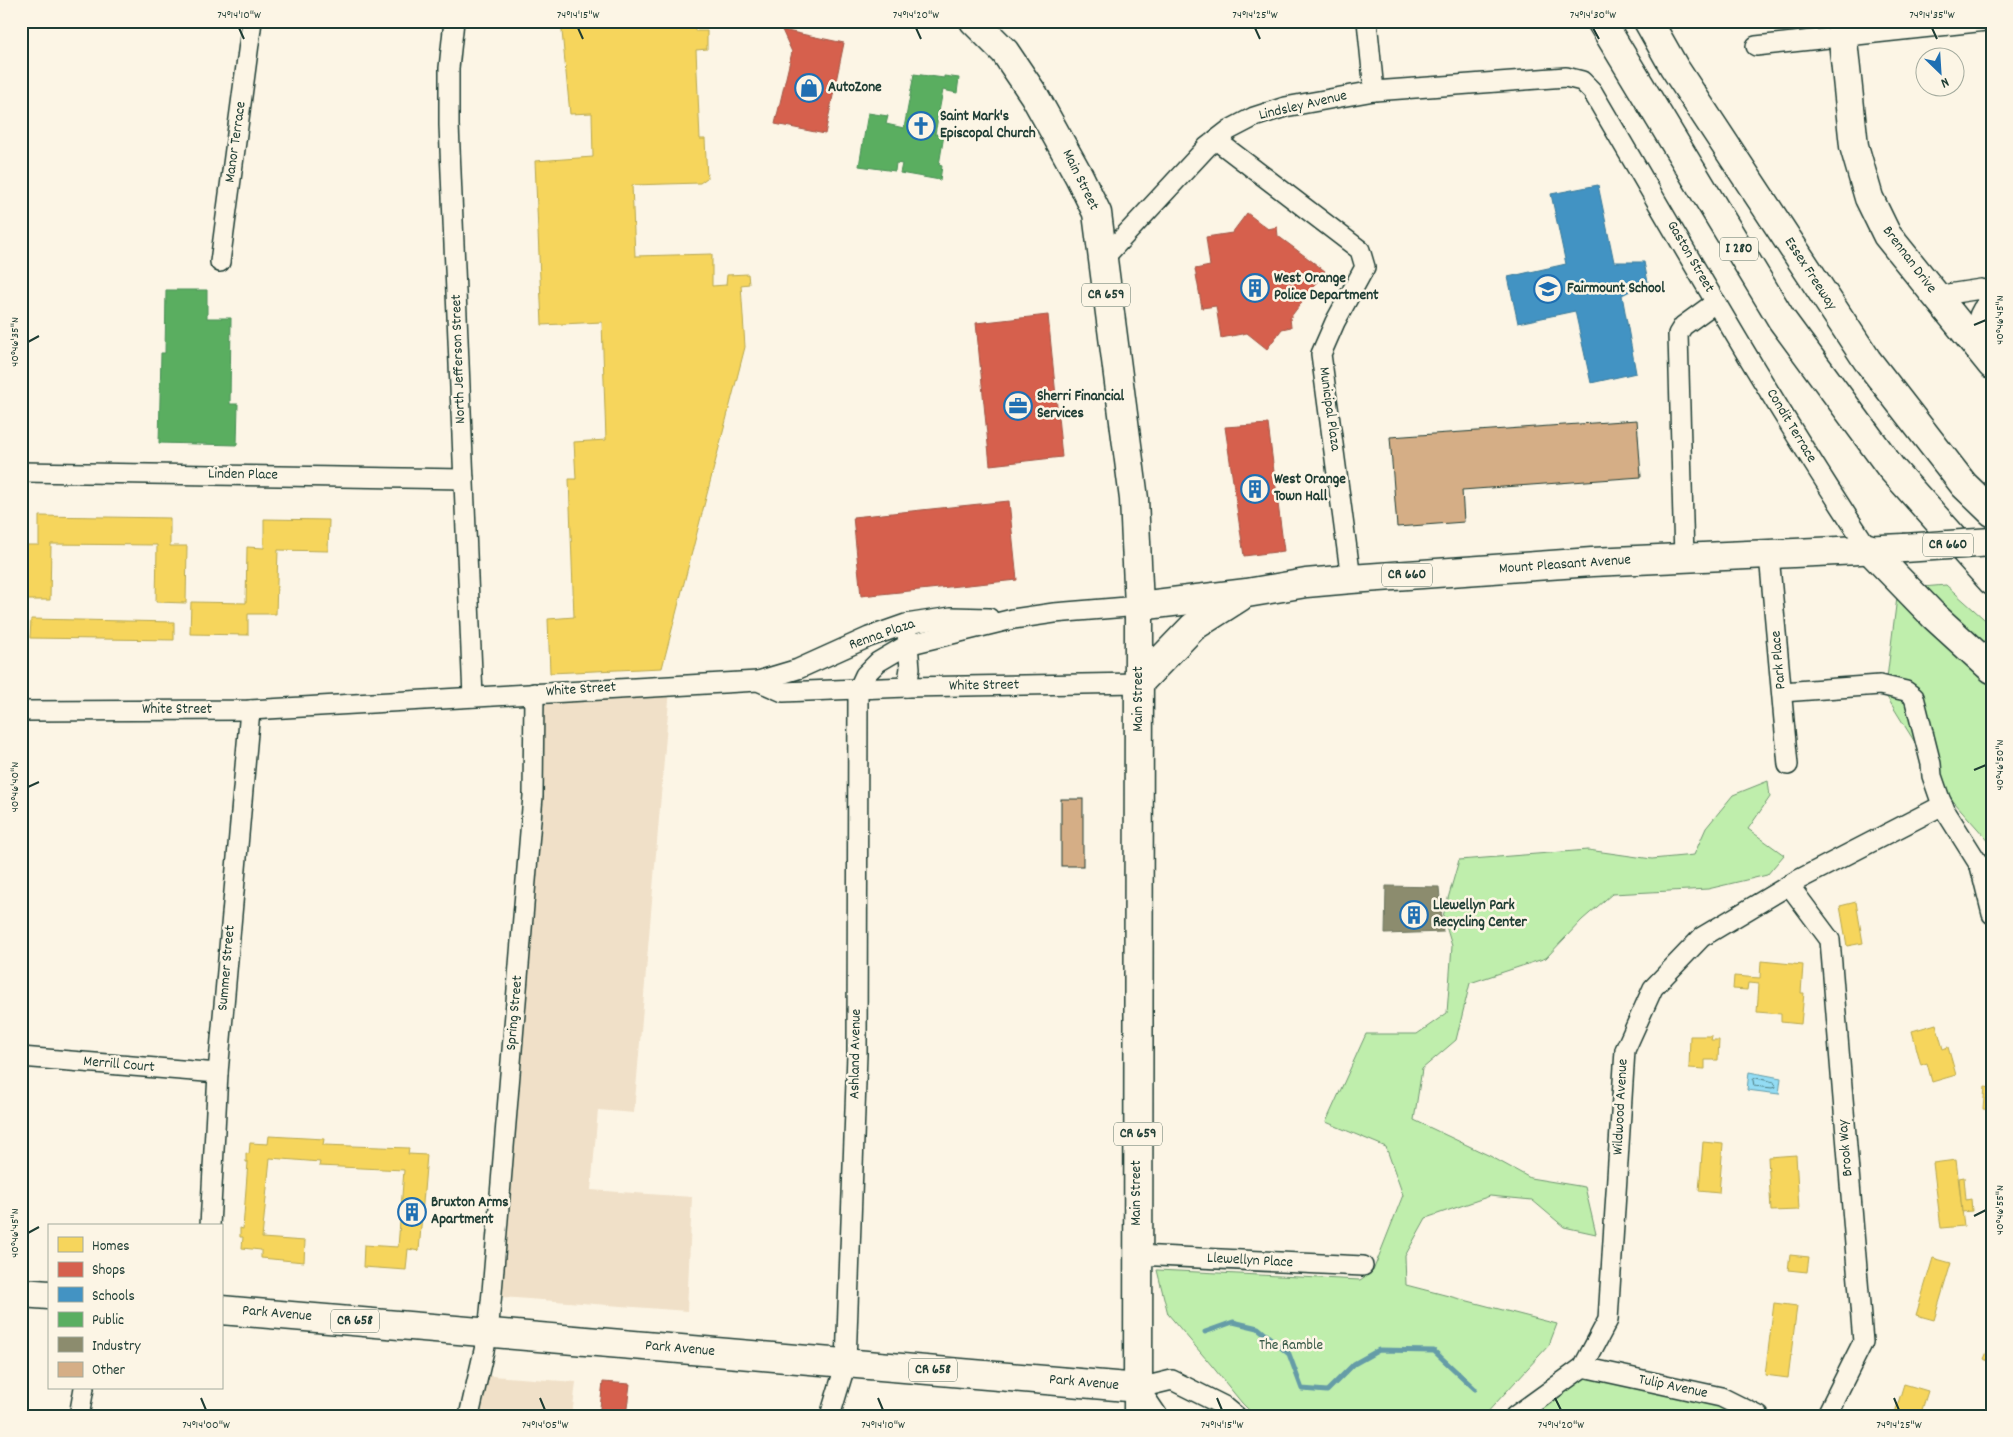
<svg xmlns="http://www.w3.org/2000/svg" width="2013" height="1437" font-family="Dekko,sans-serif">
<rect width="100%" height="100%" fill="#fcf5e5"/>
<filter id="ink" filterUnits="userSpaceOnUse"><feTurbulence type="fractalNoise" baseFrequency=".02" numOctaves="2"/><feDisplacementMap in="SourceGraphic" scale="10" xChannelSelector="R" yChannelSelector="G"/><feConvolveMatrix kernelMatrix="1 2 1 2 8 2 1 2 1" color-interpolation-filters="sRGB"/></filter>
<g filter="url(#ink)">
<!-- built -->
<g fill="#f0e0c8">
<polygon points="670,689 634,1113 598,1110 591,1190 692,1197 687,1311 489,1296 535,698"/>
<polygon points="478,1375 576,1382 572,1416 469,1416"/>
</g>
<!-- green -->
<g fill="#bfeeac" stroke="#6f9670">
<polygon points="1946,585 1992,626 1992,845 1947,794 1885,694 1898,589"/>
<polygon points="1768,781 1770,797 1748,829 1784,855 1767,875 1708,889 1612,894 1582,920 1546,958 1470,983 1456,1040 1422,1069 1414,1120 1490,1156 1530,1178 1585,1187 1596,1234 1564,1227 1532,1200 1490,1196 1426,1218 1405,1256 1406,1285 1557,1324 1549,1345 1484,1416 1255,1416 1242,1403 1212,1366 1168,1314 1157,1270 1360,1280 1373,1271 1403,1195 1386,1147 1326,1122 1366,1034 1417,1034 1447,1013 1452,946 1443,916 1459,860 1588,850 1652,859 1694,855 1706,828 1733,795"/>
<polygon points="1586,1377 1692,1395 1743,1416 1528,1416"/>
</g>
<!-- water -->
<polygon fill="#93dcf4" stroke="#659ca7" points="1749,1072 1781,1078 1779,1094 1747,1090"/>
<!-- homes -->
<g fill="#f6d55c" stroke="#b6a750">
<polygon points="561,21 695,21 695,31 707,31 707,49 696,50 700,139 705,139 707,178 700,183 632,185 635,256 712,254 712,286 726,285 727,275 748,274 749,284 741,285 745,347 662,668 550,673 548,619 574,617 569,479 576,479 574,442 606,440 602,322 542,325 535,161 593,157 592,113 570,114"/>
<polygon points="39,516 170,518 170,546 187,546 186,603 156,602 157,545 51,544 50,600 22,600 23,545 39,545"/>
<polygon points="264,519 329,520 328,551 278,550 276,614 248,614 248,635 190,634 191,602 246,603 247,547 264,548"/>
<polygon points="31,619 174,622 174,640 30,638"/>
<polygon points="1856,902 1863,943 1847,946 1840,906"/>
<polygon points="1761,961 1803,965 1801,993 1804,993 1801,1024 1781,1022 1781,1014 1757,1012 1759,984 1748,983 1747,990 1733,989 1734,976 1760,978"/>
<polygon points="1936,1024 1943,1049 1948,1047 1956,1075 1932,1082 1927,1063 1921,1065 1912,1031"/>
<polygon points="1690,1036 1712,1036 1711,1040 1719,1040 1718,1060 1705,1060 1705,1069 1689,1068"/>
<polygon points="1985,1087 1992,1088 1992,1110 1983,1109"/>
<polygon points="269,1136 324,1139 323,1145 409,1148 408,1154 427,1155 419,1251 408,1249 406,1270 363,1267 364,1245 398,1247 404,1170 319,1166 320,1162 270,1158 262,1238 305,1241 304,1262 261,1258 261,1250 242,1248 243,1237 240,1237 240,1228 243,1229 248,1162 246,1162 246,1153 249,1154 250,1143 268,1144"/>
<polygon points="1703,1142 1723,1144 1719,1193 1699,1191"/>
<polygon points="1796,1155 1799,1210 1771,1211 1768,1157"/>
<polygon points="1956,1160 1964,1226 1941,1228 1933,1163"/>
<polygon points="1964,1177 1966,1200 1971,1199 1972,1211 1962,1212 1959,1178"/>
<polygon points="1790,1255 1809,1257 1807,1272 1788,1270"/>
<polygon points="1933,1258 1951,1263 1934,1320 1916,1315"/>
<polygon points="1774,1303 1797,1306 1788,1378 1765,1375"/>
<polygon points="1991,1342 1992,1342 1992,1363 1984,1359"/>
<polygon points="1904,1384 1928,1391 1921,1413 1926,1416 1894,1416"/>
</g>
<!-- shops -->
<g fill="#d6604d" stroke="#9f5646">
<polygon points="782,30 844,43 825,134 775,124 792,52"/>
<polygon points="1247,213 1268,229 1277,227 1278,236 1325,271 1290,318 1291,327 1282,329 1267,349 1247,333 1221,338 1216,306 1202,308 1195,269 1210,266 1206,237 1232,233"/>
<polygon points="1048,315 1062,457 990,465 976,323"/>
<polygon points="1268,424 1284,551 1244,556 1225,427"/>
<polygon points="1009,501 1017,580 861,596 853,517"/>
<polygon points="603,1382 630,1384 626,1416 599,1416"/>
</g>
<!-- schools -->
<polygon fill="#4393c3" stroke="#387998" points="1598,185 1614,262 1644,262 1648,282 1622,295 1636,373 1591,383 1575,311 1518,323 1508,277 1566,264 1551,194"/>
<!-- public -->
<g fill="#5aae61" stroke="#488c54">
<polygon points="914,74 944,78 944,76 959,78 957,93 943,90 935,134 944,135 939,165 942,166 940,180 900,173 902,164 896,163 895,171 859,166 868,113 888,116 886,124 904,128"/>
<polygon points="166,290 207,290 207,318 231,318 230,404 238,404 237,445 159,443 161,353 165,353"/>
</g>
<!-- industry -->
<polygon fill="#8c8c6e" stroke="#6b745d" points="1386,886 1439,887 1443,932 1385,934"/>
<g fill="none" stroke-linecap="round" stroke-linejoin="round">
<!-- shore -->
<polygon stroke="#4d7d81" stroke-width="1" points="1756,1078 1774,1082 1775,1087 1772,1088 1754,1086 1753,1080"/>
<!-- stream -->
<g stroke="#659ca7" stroke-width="5">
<polyline points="1205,1332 1233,1322 1258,1328 1289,1354 1302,1389 1327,1391 1354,1364 1379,1350 1434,1351 1475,1389"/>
<polyline points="1542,1413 1552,1416"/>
</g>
</g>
<!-- building -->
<g fill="#d5ae86" stroke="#1f3d34">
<polygon points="1637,420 1641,477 1462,490 1464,522 1397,527 1390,437"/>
<rect x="1061" y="799" width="22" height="67"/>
</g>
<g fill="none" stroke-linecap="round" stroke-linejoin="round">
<defs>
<g id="minor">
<polyline points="454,21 449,68 449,125 473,697"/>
<polyline points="1367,21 1374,91"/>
<polyline points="1756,46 1986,21"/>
<polyline points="1216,140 1360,250 1365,267 1335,322 1321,354 1351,579"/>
<path d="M1103,259L1207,147L1229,130L1254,117L1285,107L1374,91L1566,77L1582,81L1592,91C1682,244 1770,400 1868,548"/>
<polyline points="220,262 252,21"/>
<polyline points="1935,296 1981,289 1992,291"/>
<path d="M1978,348C1976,328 1974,313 1992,299"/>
<polyline points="21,472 464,479"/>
<polyline points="1769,555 1788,765"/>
<polyline points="1684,558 1678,334 1683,326 1716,302"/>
<polyline points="758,681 798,669 869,637 906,624 951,617 989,618"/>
<polyline points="907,687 910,668 907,633"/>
<polyline points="1782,692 1880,685 1906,691 1914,697 1931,764 1932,776 1940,799 1946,812 1980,866 1992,914"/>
<polyline points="21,711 250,710 758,681 783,692 907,687 1139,683"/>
<polyline points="1789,885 1830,940 1863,1342 1826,1416"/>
<polyline points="21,1057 218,1073"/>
<polyline points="210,1226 218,1073 250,710"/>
<polyline points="1137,1255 1363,1266"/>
<polyline points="1583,1367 1721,1397 1759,1416"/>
<polyline points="79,1416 84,1388"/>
<polyline points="469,1416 488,1333 492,1292 533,796 534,693"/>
<polyline points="830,1416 846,1363 857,1054 858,690 865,675 878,662 907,645 1013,619 1054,613 1139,606"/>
<polyline points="1158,1416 1139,1388 1172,1380 1224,1406 1236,1416"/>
<polyline points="1515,1416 1583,1367 1608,1320 1625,1050 1653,988 1702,937 1796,881 1943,805"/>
</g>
<g id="primary">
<polyline points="974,21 1005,52 1034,95 1079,176 1097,213 1134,499 1139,606 1138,1416"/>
<polyline points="1841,21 1854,146 1869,198 1887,235 1992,365"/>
<polyline points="1139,606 1247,593 1306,583 1351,579 1592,562 1904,548"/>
<polyline points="1139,683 1193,627 1240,597"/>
<polyline points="21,1293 49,1295"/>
<polyline points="221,1310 1139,1388"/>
</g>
<g id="motorway">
<polyline points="1601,21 1782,320 1891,468 1992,581"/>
<polyline points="1648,21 1674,67 1867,360 1964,485 1992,512"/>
<polyline points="1868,548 1934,616 1992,669"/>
</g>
</defs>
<!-- minor casing -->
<use href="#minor" stroke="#1f3d34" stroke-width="22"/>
<!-- primary casing -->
<use href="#primary" stroke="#1f3d34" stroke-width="31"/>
<!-- motorway casing -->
<use href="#motorway" stroke="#1f3d34" stroke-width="31"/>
<!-- minor -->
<use href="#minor" stroke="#fcf5e5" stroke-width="19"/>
<!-- primary -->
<use href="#primary" stroke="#fcf5e5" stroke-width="28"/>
<!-- motorway -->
<use href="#motorway" stroke="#fcf5e5" stroke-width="28"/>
<defs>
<polyline id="primary-bridge" points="1904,548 1992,542"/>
</defs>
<!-- primary-bridge casing -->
<use href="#primary-bridge" stroke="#1f3d34" stroke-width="31" stroke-linecap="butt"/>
<!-- primary-bridge -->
<use href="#primary-bridge" stroke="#fcf5e5" stroke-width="28"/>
</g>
</g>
<!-- ticks -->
<path fill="none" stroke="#1f3d34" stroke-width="2" d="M239,28L244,39M578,28L583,39M916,28L921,39M1255,28L1260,39M1593,28L1599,39M1932,28L1937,39M1974,325L1986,320M28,342L39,336M1974,770L1986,765M28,787L39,782M1974,1216L1986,1210M28,1233L39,1227M201,1398L206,1410M540,1398L545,1410M878,1398L883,1410M1217,1398L1222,1410M1555,1398L1561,1410M1894,1398L1899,1410"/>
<!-- icons -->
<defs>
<symbol id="shop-ring" viewBox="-11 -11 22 22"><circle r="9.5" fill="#fcf5e5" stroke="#1f6fb2" stroke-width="1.5"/><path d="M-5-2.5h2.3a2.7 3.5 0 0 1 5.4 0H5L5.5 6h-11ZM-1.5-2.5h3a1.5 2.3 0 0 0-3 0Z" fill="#1f6fb2"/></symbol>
<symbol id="church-ring" viewBox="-11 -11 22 22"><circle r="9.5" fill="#fcf5e5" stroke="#1f6fb2" stroke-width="1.5"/><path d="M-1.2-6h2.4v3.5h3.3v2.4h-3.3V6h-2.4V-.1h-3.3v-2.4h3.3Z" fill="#1f6fb2"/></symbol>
<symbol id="building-ring" viewBox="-11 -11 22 22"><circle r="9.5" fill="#fcf5e5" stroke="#1f6fb2" stroke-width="1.5"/><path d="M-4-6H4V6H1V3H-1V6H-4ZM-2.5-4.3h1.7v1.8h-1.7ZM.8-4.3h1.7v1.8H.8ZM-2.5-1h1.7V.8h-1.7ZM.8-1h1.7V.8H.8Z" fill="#1f6fb2"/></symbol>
<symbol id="school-ring" viewBox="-11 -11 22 22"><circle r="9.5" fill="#fcf5e5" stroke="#1f6fb2" stroke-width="1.5"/><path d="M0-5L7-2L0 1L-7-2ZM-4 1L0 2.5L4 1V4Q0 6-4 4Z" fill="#1f6fb2"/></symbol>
<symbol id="office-ring" viewBox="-11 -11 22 22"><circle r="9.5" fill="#fcf5e5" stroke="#1f6fb2" stroke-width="1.5"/><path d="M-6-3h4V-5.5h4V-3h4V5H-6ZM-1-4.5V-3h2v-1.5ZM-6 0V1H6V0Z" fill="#1f6fb2"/></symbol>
</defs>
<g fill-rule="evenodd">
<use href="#shop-ring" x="793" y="72" width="32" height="32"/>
<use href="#church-ring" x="905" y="110" width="32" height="32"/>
<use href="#building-ring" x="1239" y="272" width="32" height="32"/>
<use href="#school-ring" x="1532" y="273" width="32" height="32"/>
<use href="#office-ring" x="1002" y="390" width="32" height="32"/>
<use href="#building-ring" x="1239" y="473" width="32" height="32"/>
<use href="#building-ring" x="1398" y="899" width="32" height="32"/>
<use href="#building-ring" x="396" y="1196" width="32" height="32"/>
</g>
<g text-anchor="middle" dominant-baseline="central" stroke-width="5" stroke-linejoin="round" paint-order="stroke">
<!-- shield labels -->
<g fill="#fcf5e5" stroke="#617469" stroke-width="1">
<rect x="1720" y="237.5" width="38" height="23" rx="4"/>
<rect x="1082" y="283.5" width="48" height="23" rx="4"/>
<rect x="1923" y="533.5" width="50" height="23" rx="4"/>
<rect x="1382" y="563.5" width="50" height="23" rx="4"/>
<rect x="1114" y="1122.5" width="48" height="23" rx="4"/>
<rect x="331" y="1309.5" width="48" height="23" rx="4"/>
<rect x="909" y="1358.5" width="48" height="23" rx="4"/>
</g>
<g font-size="14" font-weight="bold" fill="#1f3d34">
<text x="1739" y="249">I 280</text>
<text x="1106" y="295">CR 659</text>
<text x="1948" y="545">CR 660</text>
<text x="1407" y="575">CR 660</text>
<text x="1138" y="1134">CR 659</text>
<text x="355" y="1321">CR 658</text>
<text x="933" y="1370">CR 658</text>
</g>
<!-- poi labels -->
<g font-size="15" font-weight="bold" fill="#1f3d34" stroke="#fcf5e5" text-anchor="start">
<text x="828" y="88">AutoZone</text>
<text x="940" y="117">Saint Mark's<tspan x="940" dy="17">Episcopal Church</tspan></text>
<text x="1274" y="279">West Orange<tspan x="1274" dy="17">Police Department</tspan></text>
<text x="1567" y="289">Fairmount School</text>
<text x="1037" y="397">Sherri Financial<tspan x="1037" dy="17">Services</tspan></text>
<text x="1274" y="480">West Orange<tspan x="1274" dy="17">Town Hall</tspan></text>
<text x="1433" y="906">Llewellyn Park<tspan x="1433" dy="17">Recycling Center</tspan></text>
<text x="431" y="1203">Bruxton Arms<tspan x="431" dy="17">Apartment</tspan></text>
</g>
<!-- street labels -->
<g font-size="15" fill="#1f3d34" stroke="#fcf5e5">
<text transform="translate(1303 106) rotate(-13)">Lindsley Avenue</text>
<text transform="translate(236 142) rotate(-82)">Manor Terrace</text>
<text transform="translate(1080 180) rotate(64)">Main Street</text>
<text transform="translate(1690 257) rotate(60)">Gaston Street</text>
<text transform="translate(1909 260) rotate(53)">Brennan Drive</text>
<text transform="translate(1810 274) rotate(57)">Essex Freeway</text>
<text transform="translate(459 359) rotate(-92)">North Jefferson Street</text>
<text transform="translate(1329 409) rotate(82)">Municipal Plaza</text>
<text transform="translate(1791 426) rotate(59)">Condit Terrace</text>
<text transform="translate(243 475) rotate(1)">Linden Place</text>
<text transform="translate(1565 565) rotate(-4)">Mount Pleasant Avenue</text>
<text transform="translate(882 635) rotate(-19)">Renna Plaza</text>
<text transform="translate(1779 660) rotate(-95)">Park Place</text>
<text transform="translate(984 686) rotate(-1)">White Street</text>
<text transform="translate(581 690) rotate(-4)">White Street</text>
<text transform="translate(1139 699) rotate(-90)">Main Street</text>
<text x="177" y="710">White Street</text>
<text transform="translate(227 968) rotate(-85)">Summer Street</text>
<text transform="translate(515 1013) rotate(-85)">Spring Street</text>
<text transform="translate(856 1054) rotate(-89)">Ashland Avenue</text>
<text transform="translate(119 1065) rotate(5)">Merrill Court</text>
<text transform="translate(1621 1107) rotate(-87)">Wildwood Avenue</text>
<text transform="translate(1846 1148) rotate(-95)">Brook Way</text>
<text transform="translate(1137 1193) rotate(-90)">Main Street</text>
<text transform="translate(1250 1261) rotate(3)">Llewellyn Place</text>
<text transform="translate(277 1314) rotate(5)">Park Avenue</text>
<text transform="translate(680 1349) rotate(5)">Park Avenue</text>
<text transform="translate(1084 1383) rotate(5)">Park Avenue</text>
<text transform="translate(1673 1387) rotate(12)">Tulip Avenue</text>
</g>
<!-- park labels -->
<g font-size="15" fill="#375846" stroke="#fcf5e5">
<text x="1291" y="1346">The Ramble</text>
</g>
</g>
<!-- margin -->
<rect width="2013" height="1437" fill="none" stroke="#fcf5e5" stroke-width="55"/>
<!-- legend -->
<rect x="48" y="1224" width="175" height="165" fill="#fcf5e5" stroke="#a4ab9e"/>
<rect x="58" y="1237" width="25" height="15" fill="#f6d55c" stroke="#a4ab9e"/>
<text x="92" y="1250" font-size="15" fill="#1f3d34">Homes</text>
<rect x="58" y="1262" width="25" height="15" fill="#d6604d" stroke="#a4ab9e"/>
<text x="92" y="1274" font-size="15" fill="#1f3d34">Shops</text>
<rect x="58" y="1287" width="25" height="15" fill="#4393c3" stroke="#a4ab9e"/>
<text x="92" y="1300" font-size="15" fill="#1f3d34">Schools</text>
<rect x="58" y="1312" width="25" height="15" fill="#5aae61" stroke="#a4ab9e"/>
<text x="92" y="1324" font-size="15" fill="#1f3d34">Public</text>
<rect x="58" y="1337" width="25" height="15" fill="#8c8c6e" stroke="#a4ab9e"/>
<text x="92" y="1350" font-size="15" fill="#1f3d34">Industry</text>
<rect x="58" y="1362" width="25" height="15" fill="#d5ae86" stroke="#a4ab9e"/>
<text x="92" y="1374" font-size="15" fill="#1f3d34">Other</text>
<!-- north arrow -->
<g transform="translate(1940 72) rotate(155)"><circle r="24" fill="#fcf5e5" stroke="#a4ab9e"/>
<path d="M0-4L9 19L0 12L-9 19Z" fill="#1f6fb2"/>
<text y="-8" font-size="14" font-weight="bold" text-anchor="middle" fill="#1f3d34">N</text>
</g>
<rect x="28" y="28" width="1958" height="1382" fill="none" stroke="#1f3d34" stroke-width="2"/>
<g font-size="12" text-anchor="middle" fill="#1f3d34">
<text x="239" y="18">74°14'10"W</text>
<text x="578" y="18">74°14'15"W</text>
<text x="916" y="18">74°14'20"W</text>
<text x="1255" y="18">74°14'25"W</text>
<text x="1593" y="18">74°14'30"W</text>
<text x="1932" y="18">74°14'35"W</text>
<text transform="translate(1999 320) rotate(-90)" y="4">40°46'45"N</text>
<text transform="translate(14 342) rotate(-90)" y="4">40°46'35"N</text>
<text transform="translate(1999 765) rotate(-90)" y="4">40°46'50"N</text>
<text transform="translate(14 787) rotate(-90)" y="4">40°46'40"N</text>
<text transform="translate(1999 1210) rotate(-90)" y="4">40°46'55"N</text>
<text transform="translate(14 1233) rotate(-90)" y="4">40°46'45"N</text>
<text x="206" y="1428">74°14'00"W</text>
<text x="545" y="1428">74°14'05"W</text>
<text x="883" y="1428">74°14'10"W</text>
<text x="1222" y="1428">74°14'15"W</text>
<text x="1561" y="1428">74°14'20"W</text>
<text x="1899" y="1428">74°14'25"W</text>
</g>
</svg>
